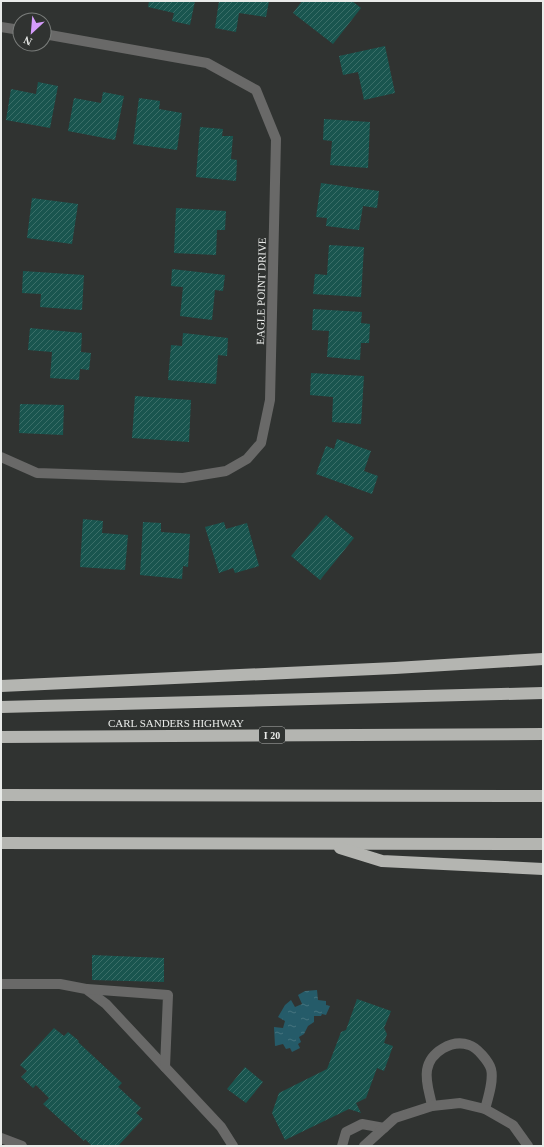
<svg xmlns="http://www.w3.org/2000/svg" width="544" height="1147" font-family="Georgia,serif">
<defs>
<pattern id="water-ripples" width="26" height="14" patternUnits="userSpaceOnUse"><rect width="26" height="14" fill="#255b69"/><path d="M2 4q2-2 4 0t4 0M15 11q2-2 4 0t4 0" fill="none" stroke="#45737e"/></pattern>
<pattern id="building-hatch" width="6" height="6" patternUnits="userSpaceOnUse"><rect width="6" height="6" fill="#19554f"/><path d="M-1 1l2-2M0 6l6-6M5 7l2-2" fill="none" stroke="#3a6e68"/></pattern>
</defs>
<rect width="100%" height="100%" fill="#303331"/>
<!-- water -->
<polygon fill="url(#water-ripples)" points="317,990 318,1000 326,1001 326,1005 330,1006 326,1015 322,1014 321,1016 314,1016 314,1022 308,1026 304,1034 299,1037 301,1042 298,1044 300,1048 292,1052 290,1048 286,1049 283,1044 275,1046 274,1027 283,1028 285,1021 278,1017 285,1005 291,1000 295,1007 302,1004 298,995 305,991"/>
<!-- building -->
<g fill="url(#building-hatch)">
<polygon points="149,1 195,1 190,25 172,21 174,13 148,7"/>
<polygon points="219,1 269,1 266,17 239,13 236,32 215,28"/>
<polygon points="302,1 352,1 361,8 333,44 293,13"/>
<polygon points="385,46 395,93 364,100 358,72 343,75 339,56"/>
<polygon points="38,82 58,86 50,128 6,120 11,89 36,94"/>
<polygon points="103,92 124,96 115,140 68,131 74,98 101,103"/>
<polygon points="139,98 160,101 159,109 182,113 177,150 133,144"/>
<polygon points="324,119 370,122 368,168 330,165 332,141 323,140"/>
<polygon points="200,127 223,129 222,136 233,136 231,159 237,160 236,181 196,177"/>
<polygon points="321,183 379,191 377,208 363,206 359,230 326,226 327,218 316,217"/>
<polygon points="32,198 78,204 72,244 27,238"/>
<polygon points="176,208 226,211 225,230 217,230 216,255 174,253"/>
<polygon points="329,245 364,247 361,297 313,294 315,274 327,275"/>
<polygon points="172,269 225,275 223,291 215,290 212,320 180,316 183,287 171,286"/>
<polygon points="23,271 84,275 82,310 40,307 41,294 22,293"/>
<polygon points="313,309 362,312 361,323 370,324 369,343 361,343 360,360 327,357 329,331 312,330"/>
<polygon points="30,328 82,333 81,352 91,353 89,370 80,369 79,380 50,378 52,352 28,350"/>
<polygon points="183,333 228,338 227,356 218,355 216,384 168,380 171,345 182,346"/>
<polygon points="311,373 364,376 361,424 332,422 333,397 310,395"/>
<polygon points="135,396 191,400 189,442 132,438"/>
<polygon points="20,404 64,405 63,435 19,433"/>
<polygon points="337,439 371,451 364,471 378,476 372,494 316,474 326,446 334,449"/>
<polygon points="326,515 354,538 320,580 291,556"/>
<polygon points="83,519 103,521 102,533 128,535 125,570 80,567"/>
<polygon points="143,522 161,523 161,532 190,534 188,567 183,566 182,579 140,575"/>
<polygon points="224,522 226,529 247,523 259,566 235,573 233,568 219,573 205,527"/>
<polygon points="92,955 164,958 164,982 92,980"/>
<polygon points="357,999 391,1011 384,1028 387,1034 384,1043 393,1046 384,1071 377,1068 366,1098 356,1103 361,1113 349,1109 285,1140 272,1113 279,1093 327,1069 341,1032 346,1030"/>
<polygon points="54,1028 64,1036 68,1032 79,1041 78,1042 122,1083 118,1087 141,1108 136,1113 143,1119 118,1146 92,1146 85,1139 84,1141 43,1104 49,1098 36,1085 33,1088 21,1077 27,1071 20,1065"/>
<polygon points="245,1067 263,1082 246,1103 227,1089"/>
</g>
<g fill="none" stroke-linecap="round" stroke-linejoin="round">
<!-- lane -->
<g stroke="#696968" stroke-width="10">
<polyline points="1,984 60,984 86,989 106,1004 221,1127 233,1146"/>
<polyline points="87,989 168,995 165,1067"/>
<path d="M432,1106C430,1094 425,1082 427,1070C430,1052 452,1039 469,1045C477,1047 489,1062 491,1069C494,1080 488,1098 485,1109"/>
<polyline points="1,1138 22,1146"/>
<polyline points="342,1146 346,1132 362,1124 384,1128"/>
<polyline points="364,1146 395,1118 432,1106 460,1103 485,1109 513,1125 528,1146"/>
</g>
<!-- street -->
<g stroke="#696968" stroke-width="10">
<polyline points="1,27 20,30"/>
<polyline points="1,457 37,473 183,478 226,471 247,459 261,443 270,400 276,139 256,90 207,63 44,34"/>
</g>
<!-- highway -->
<g stroke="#b4b5b1" stroke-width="12">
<polyline points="1,686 395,668 543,659"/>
<polyline points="1,707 543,693"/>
<polyline points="1,737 543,734"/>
<polyline points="1,795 543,796"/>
<polyline points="1,843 543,844"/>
<polyline points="340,848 382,861 543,869"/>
</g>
</g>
<g text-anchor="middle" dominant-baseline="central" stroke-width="3.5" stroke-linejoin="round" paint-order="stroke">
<!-- shield labels -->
<rect fill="#303331" stroke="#b2b4b2" stroke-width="1" x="259" y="727" width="26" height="16" rx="3"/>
<g font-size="10" font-weight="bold" fill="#e9ebe9">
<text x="272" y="735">I 20</text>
</g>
<!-- street labels -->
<g font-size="11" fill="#e9ebe9" stroke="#303331">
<text transform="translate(261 291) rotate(-89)">EAGLE POINT DRIVE</text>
<text x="176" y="723">CARL SANDERS HIGHWAY</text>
</g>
</g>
<!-- border -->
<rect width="544" height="1147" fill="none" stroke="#e9ebe9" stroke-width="4"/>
<!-- north arrow -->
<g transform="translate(32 32) rotate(206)"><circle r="19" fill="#303331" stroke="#7a7d7b"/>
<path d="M0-3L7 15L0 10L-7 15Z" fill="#d59cfb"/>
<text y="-6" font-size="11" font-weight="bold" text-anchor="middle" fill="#e9ebe9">N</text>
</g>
</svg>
